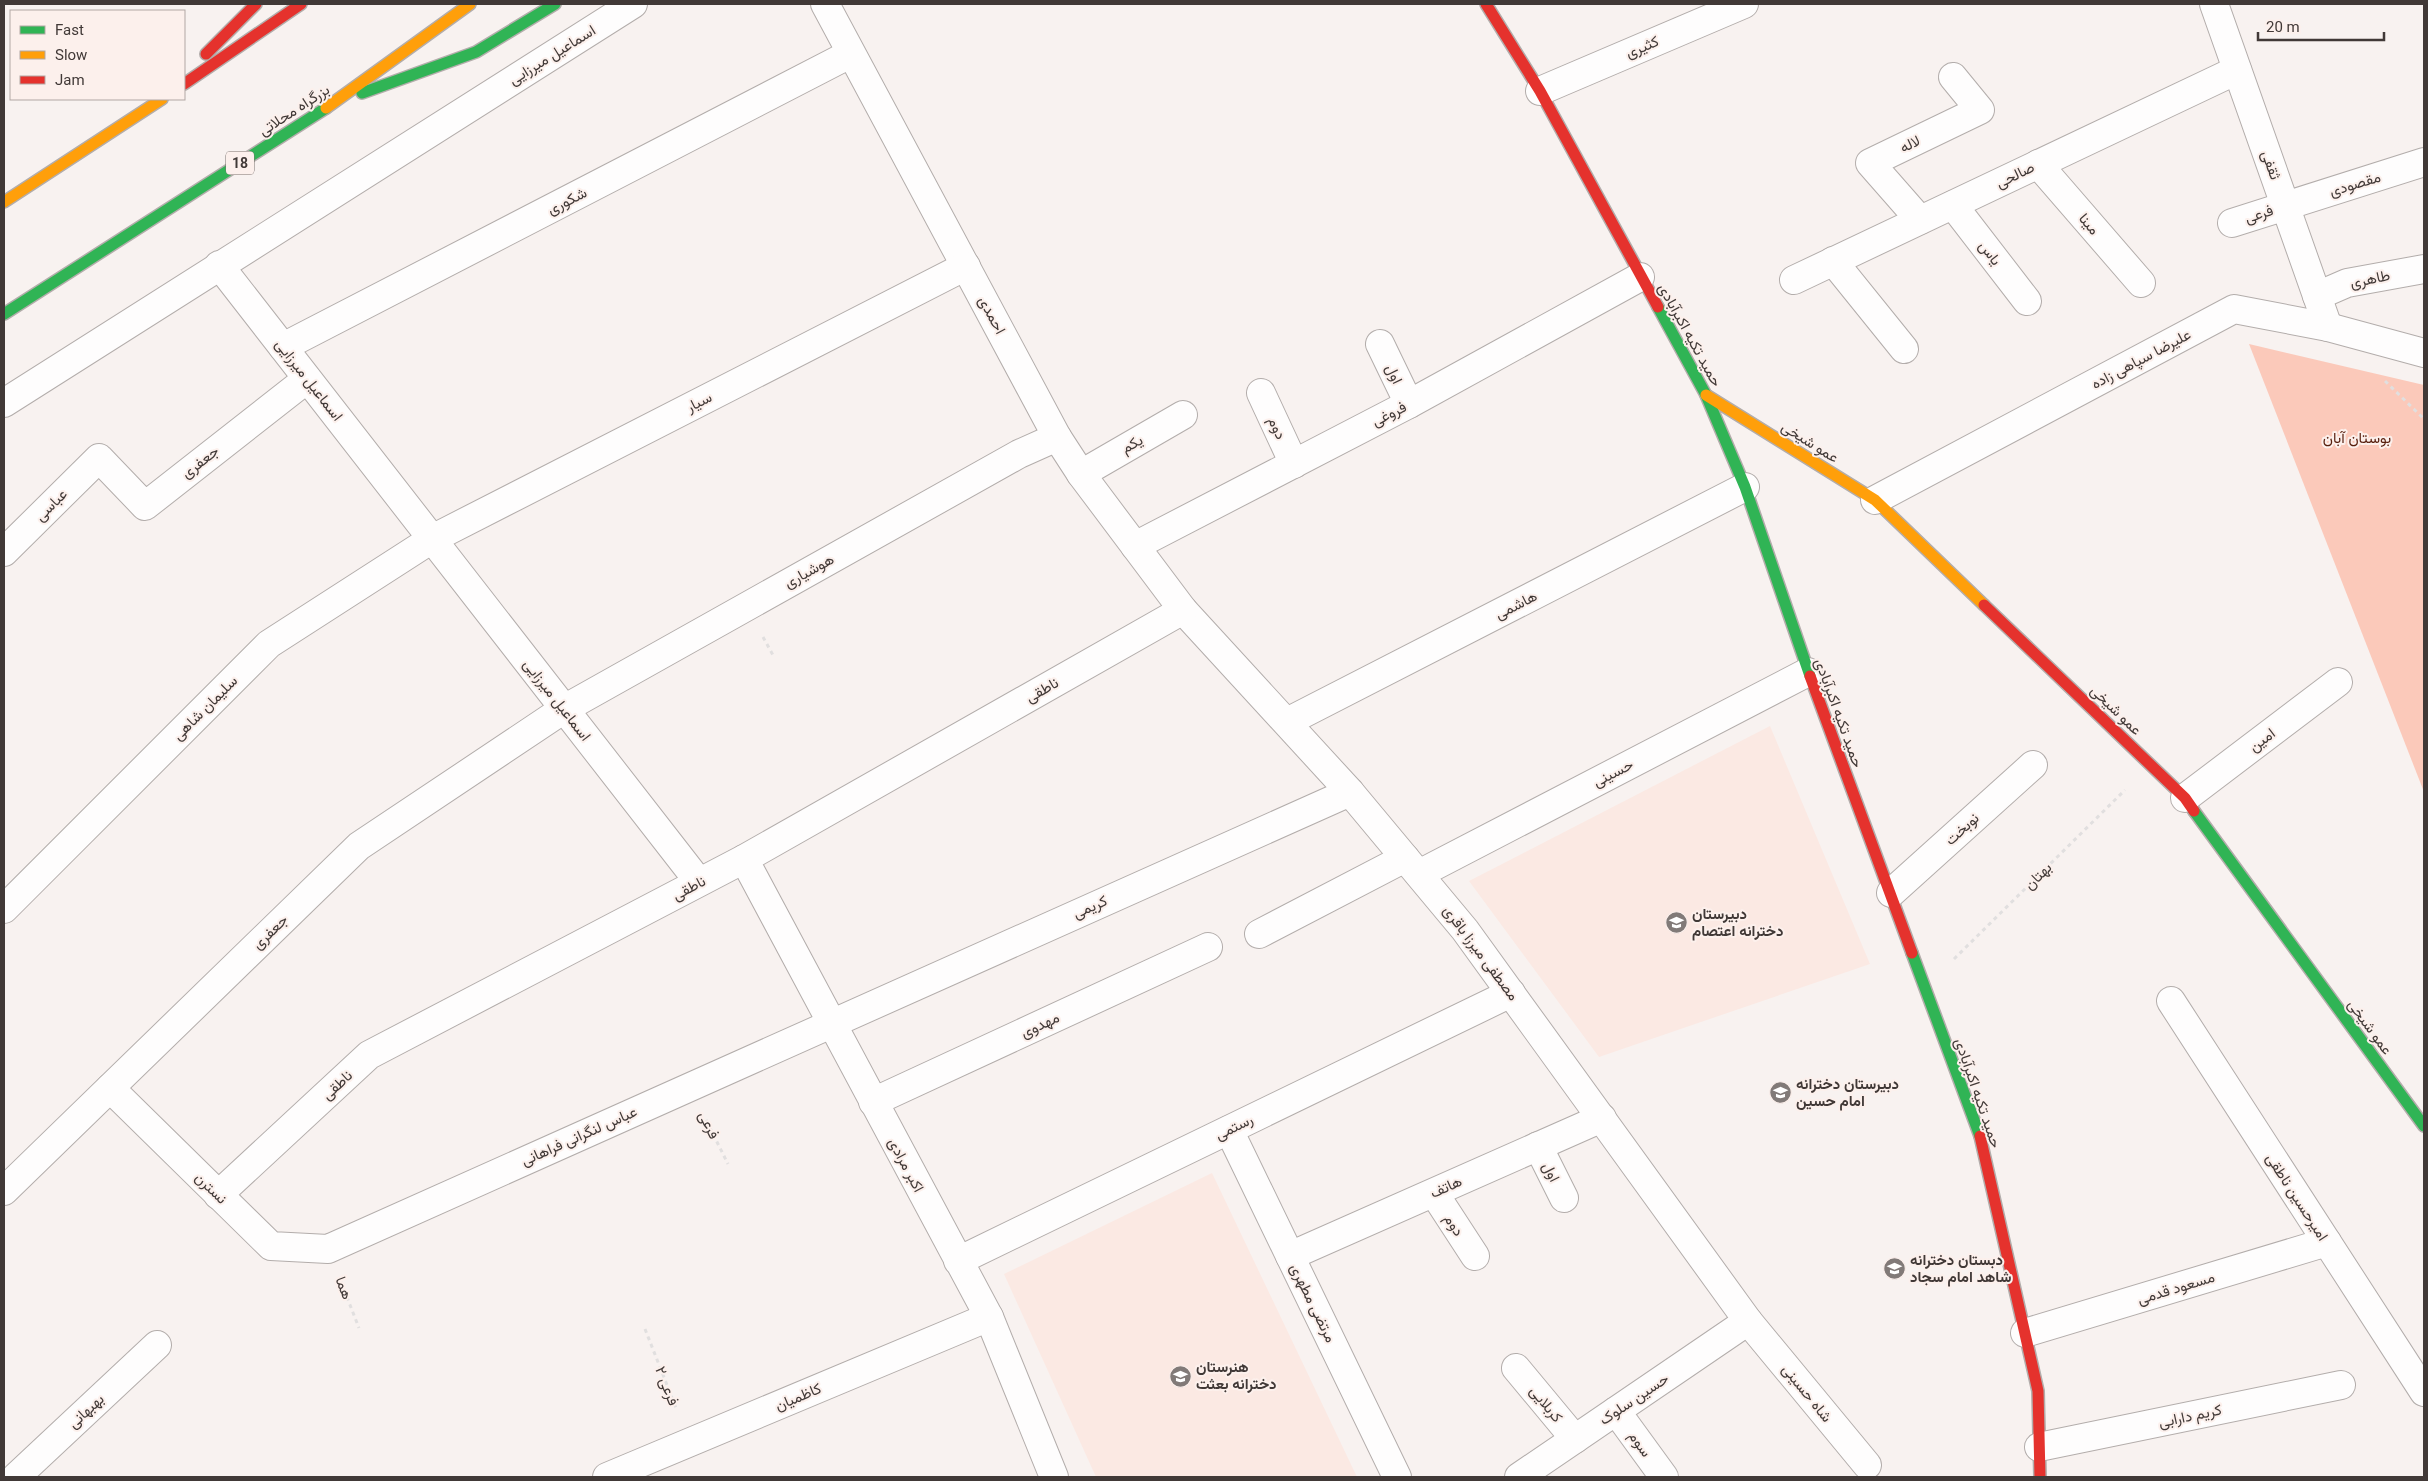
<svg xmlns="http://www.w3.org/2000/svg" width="2428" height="1481" font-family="Roboto,Vazirmatn,sans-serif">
<rect width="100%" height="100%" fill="#f8f2f0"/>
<!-- built -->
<g fill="#fbe9e3">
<polygon points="1770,726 1870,964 1599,1057 1469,881"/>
<polygon points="1212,1173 1357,1477 1096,1477 1004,1274"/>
</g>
<!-- green -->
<polygon fill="#fbc9ba" points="2249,344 2424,385 2424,792"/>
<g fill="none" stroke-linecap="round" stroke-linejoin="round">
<defs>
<g id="street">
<polyline points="825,4 1057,437 1081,474 1183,610 1350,792 1465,930 1748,1321 1867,1465"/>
<polyline points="2214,4 2328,327"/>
<polyline points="1540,91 1744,4"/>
<polyline points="2038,164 2141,283"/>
<polyline points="1953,205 2027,301"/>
<polyline points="1920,220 1870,163 1980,110 1953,77"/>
<polyline points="2232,223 2424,162"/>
<polyline points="1833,261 1904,349"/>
<polyline points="219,265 699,882"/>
<polyline points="1794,280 2237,70"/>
<polyline points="2317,296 2347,283 2424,269"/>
<polyline points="1380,344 1409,404"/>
<polyline points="283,347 850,54"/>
<polyline points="1261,393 1294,464"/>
<polyline points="4,403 633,4"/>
<polyline points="1081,474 1183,415"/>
<polyline points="1875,500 2234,309 2328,327 2424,353"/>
<polyline points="1135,546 1409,404 1640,277"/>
<polyline points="4,552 99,458 145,506 307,379"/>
<polyline points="1287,722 1745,487"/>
<polyline points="2185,798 2338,682"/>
<polyline points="744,859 989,1317 1054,1477"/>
<polyline points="1419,874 1808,672"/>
<polyline points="1891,893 2033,765"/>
<polyline points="4,909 269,644 432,539 966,266"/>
<polyline points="1259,934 1405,858"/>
<polyline points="2171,1001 2424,1392"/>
<polyline points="110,1088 271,1246 328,1249 1350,792"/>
<polyline points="873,1102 1208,947"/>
<polyline points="1229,1130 1397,1477"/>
<polyline points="1538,1146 1564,1198"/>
<polyline points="4,1191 359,846 564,709 1019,454 1057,437"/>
<polyline points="1434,1193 1475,1256"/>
<polyline points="218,1195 369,1055 744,859 1183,610"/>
<polyline points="1290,1256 1602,1118"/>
<polyline points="958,1261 1511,993"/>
<polyline points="2025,1333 2327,1242"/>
<polyline points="1516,1368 1575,1439"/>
<polyline points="1616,1411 1664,1477"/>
<polyline points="2039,1447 2341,1385"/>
<polyline points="16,1477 157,1345"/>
<polyline points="607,1477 989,1317"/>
<polyline points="1519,1477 1748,1321"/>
</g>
<g id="fast">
<polyline points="362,93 476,52 555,4"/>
<polyline points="1658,307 1706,395 1745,487 1810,676"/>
<polyline points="4,314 326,108"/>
<polyline points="2194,811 2424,1126"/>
<polyline points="1912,953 1980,1136"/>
</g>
<g id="slow">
<polyline points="326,108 470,4"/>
<polyline points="4,202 162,99"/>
<polyline points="1706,395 1875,500 1984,605"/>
</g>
<g id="jam">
<polyline points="1486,4 1540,91 1658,307"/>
<polyline points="206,54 256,4"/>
<polyline points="184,84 301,4"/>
<polyline points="1984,605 2185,798 2194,811"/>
<polyline points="1810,676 1912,953"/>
<polyline points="1980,1136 2038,1391 2040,1477"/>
</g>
</defs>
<!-- street casing -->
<use href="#street" stroke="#b3adab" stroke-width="30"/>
<!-- fast casing -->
<use href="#fast" stroke="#b3adab" stroke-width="14"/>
<!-- slow casing -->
<use href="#slow" stroke="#b3adab" stroke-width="14"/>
<!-- jam casing -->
<use href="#jam" stroke="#b3adab" stroke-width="14"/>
<!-- path -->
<g stroke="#e1dfdf" stroke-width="3" stroke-dasharray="4 4" stroke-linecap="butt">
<polyline points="2385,381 2424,419"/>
<polyline points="763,637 774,657"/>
<polyline points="1954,959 2125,790"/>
<polyline points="706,1120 728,1164"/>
<polyline points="341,1282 359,1328"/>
<polyline points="645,1329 676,1408"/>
</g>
<!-- street -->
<use href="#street" stroke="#fefdfd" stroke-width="28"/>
<!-- fast -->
<use href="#fast" stroke="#30b455" stroke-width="11"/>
<!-- slow -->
<use href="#slow" stroke="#ff9f0a" stroke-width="11"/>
<!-- jam -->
<use href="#jam" stroke="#e5322d" stroke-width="11"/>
</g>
<!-- icons -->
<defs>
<symbol id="school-disc" viewBox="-11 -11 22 22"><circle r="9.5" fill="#817a78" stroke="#fcf0ec"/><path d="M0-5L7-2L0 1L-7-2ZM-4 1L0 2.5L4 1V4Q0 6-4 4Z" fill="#fff"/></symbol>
</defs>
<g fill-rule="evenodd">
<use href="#school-disc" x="1664" y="910" width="25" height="25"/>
<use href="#school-disc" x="1768" y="1080" width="25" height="25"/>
<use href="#school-disc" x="1882" y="1256" width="25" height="25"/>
<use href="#school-disc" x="1168" y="1364" width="25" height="25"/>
</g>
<g text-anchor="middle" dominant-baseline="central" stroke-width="4" stroke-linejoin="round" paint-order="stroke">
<!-- shield labels -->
<rect fill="#fcf0ec" stroke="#79706d" stroke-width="1" x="226" y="151.5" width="28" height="23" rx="4"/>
<g font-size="14" font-weight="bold" fill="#413937">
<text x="240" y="163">18</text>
</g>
<!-- street labels -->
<g font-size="15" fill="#413937" stroke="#fcf0ec">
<text transform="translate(1642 47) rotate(-23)">کثیری</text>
<text transform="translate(552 55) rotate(-32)">اسماعیل میرزایی</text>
<text transform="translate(294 110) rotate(-33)">بزرگراه محلاتی</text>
<text transform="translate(1910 144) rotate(-26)">لاله</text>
<text transform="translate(2271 165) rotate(70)">ثقفی</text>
<text transform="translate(2015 175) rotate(-26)">صالحی</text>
<text transform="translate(2355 184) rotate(-17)">مقصودی</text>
<text transform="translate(567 201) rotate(-27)">شکوری</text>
<text transform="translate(2259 214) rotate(-18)">فرعی</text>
<text transform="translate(2089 224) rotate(49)">مینا</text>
<text transform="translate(1990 253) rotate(52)">یاس</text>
<text transform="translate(2370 279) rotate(-12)">طاهری</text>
<text transform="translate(992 315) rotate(62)">احمدی</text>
<text transform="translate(1690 335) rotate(61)">حمید تکیه اکبرآبادی</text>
<text transform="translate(2141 359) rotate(-28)">علیرضا سپاهی زاده</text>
<text transform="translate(1394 374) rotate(64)">اول</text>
<text transform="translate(309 380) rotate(52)">اسماعیل میرزایی</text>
<text transform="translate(699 402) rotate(-27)">سیار</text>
<text transform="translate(1389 414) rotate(-27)">فروغی</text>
<text transform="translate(1277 428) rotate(65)">دوم</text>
<text transform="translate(1810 442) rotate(32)">عمو شیخی</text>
<text transform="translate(1132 444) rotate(-30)">یکم</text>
<text transform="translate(200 462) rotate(-38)">جعفری</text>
<text transform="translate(51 505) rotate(-45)">عباسی</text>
<text transform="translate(809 571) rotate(-29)">هوشیاری</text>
<text transform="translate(1516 605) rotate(-27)">هاشمی</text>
<text transform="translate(1042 690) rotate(-30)">ناطقی</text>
<text transform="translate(557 700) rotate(52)">اسماعیل میرزایی</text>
<text transform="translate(205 708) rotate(-45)">سلیمان شاهی</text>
<text transform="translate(2116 710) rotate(44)">عمو شیخی</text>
<text transform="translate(1839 713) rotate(70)">حمید تکیه اکبرآبادی</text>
<text transform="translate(2262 740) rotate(-37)">امین</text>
<text transform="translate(1613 773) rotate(-27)">حسینی</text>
<text transform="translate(1962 829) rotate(-42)">نوبخت</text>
<text transform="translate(2038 876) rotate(-45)">بهتان</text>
<text transform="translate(689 888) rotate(-28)">ناطقی</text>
<text transform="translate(1090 907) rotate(-24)">کریمی</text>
<text transform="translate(270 932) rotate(-44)">جعفری</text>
<text transform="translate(1481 953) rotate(53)">مصطفی میرزا باقری</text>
<text transform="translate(1040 1025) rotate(-25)">مهدوی</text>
<text transform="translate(2370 1027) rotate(54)">عمو شیخی</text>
<text transform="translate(337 1085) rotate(-43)">ناطقی</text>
<text transform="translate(1978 1093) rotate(71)">حمید تکیه اکبرآبادی</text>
<text transform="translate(709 1125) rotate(64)">فرعی</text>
<text transform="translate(1234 1127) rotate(-26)">رستمی</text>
<text transform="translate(579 1136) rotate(-24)">عباس لنگرانی فراهانی</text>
<text transform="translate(906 1165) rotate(62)">اکبر مرادی</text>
<text transform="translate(1551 1172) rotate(63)">اول</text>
<text transform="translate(1446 1187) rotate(-24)">هاتف</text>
<text transform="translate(211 1188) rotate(44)">نسترن</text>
<text transform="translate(2297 1197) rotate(57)">امیرحسین ناطقی</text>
<text transform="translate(1454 1225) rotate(57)">دوم</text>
<text transform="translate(344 1288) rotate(69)">هما</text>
<text transform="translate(2176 1288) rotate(-17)">مسعود قدمی</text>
<text transform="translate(1313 1303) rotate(64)">مرتضی مطهری</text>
<text transform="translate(667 1386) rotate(69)">فرعی ۲</text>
<text transform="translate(1807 1393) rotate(51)">شاه حسینی</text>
<text transform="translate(798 1397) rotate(-23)">کاظمیان</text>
<text transform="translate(1634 1399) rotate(-34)">حسین سلوک</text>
<text transform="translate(1546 1404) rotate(51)">کربلایی</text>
<text transform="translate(86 1411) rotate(-43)">بهبهانی</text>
<text transform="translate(2190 1416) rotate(-12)">کریم دارابی</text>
<text transform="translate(1640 1444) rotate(54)">سوم</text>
</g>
<!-- park labels -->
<g font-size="15" fill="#571e0d" stroke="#fcf0ec">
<text x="2357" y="438">بوستان آبان</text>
</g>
<!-- poi labels -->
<g font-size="15" font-weight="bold" fill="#413937" stroke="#fcf0ec" text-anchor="start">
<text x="1692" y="914">دبیرستان<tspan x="1692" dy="17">دخترانه اعتصام</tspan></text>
<text x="1796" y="1084">دبیرستان دخترانه<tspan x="1796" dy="17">امام حسین</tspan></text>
<text x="1910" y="1260">دبستان دخترانه<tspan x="1910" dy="17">شاهد امام سجاد</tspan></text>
<text x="1196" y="1367">هنرستان<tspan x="1196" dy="17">دخترانه بعثت</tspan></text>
</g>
</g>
<!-- border -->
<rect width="2428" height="1481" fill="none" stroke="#413937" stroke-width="10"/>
<!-- legend -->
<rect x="10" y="10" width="175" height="90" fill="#fcf0ec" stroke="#b1a7a4"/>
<rect x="20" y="26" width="25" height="8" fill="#30b455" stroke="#b1a7a4"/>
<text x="55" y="35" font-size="15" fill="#413937">Fast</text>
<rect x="20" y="51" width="25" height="8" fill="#ff9f0a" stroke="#b1a7a4"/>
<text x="55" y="60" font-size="15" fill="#413937">Slow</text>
<rect x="20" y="76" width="25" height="8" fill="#e5322d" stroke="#b1a7a4"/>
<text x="55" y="85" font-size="15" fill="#413937">Jam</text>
<!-- scale -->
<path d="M2258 32v8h126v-8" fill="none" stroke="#413937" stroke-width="2.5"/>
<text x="2266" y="32" font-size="15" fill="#413937" stroke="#fcf0ec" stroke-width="4" paint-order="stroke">20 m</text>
</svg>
